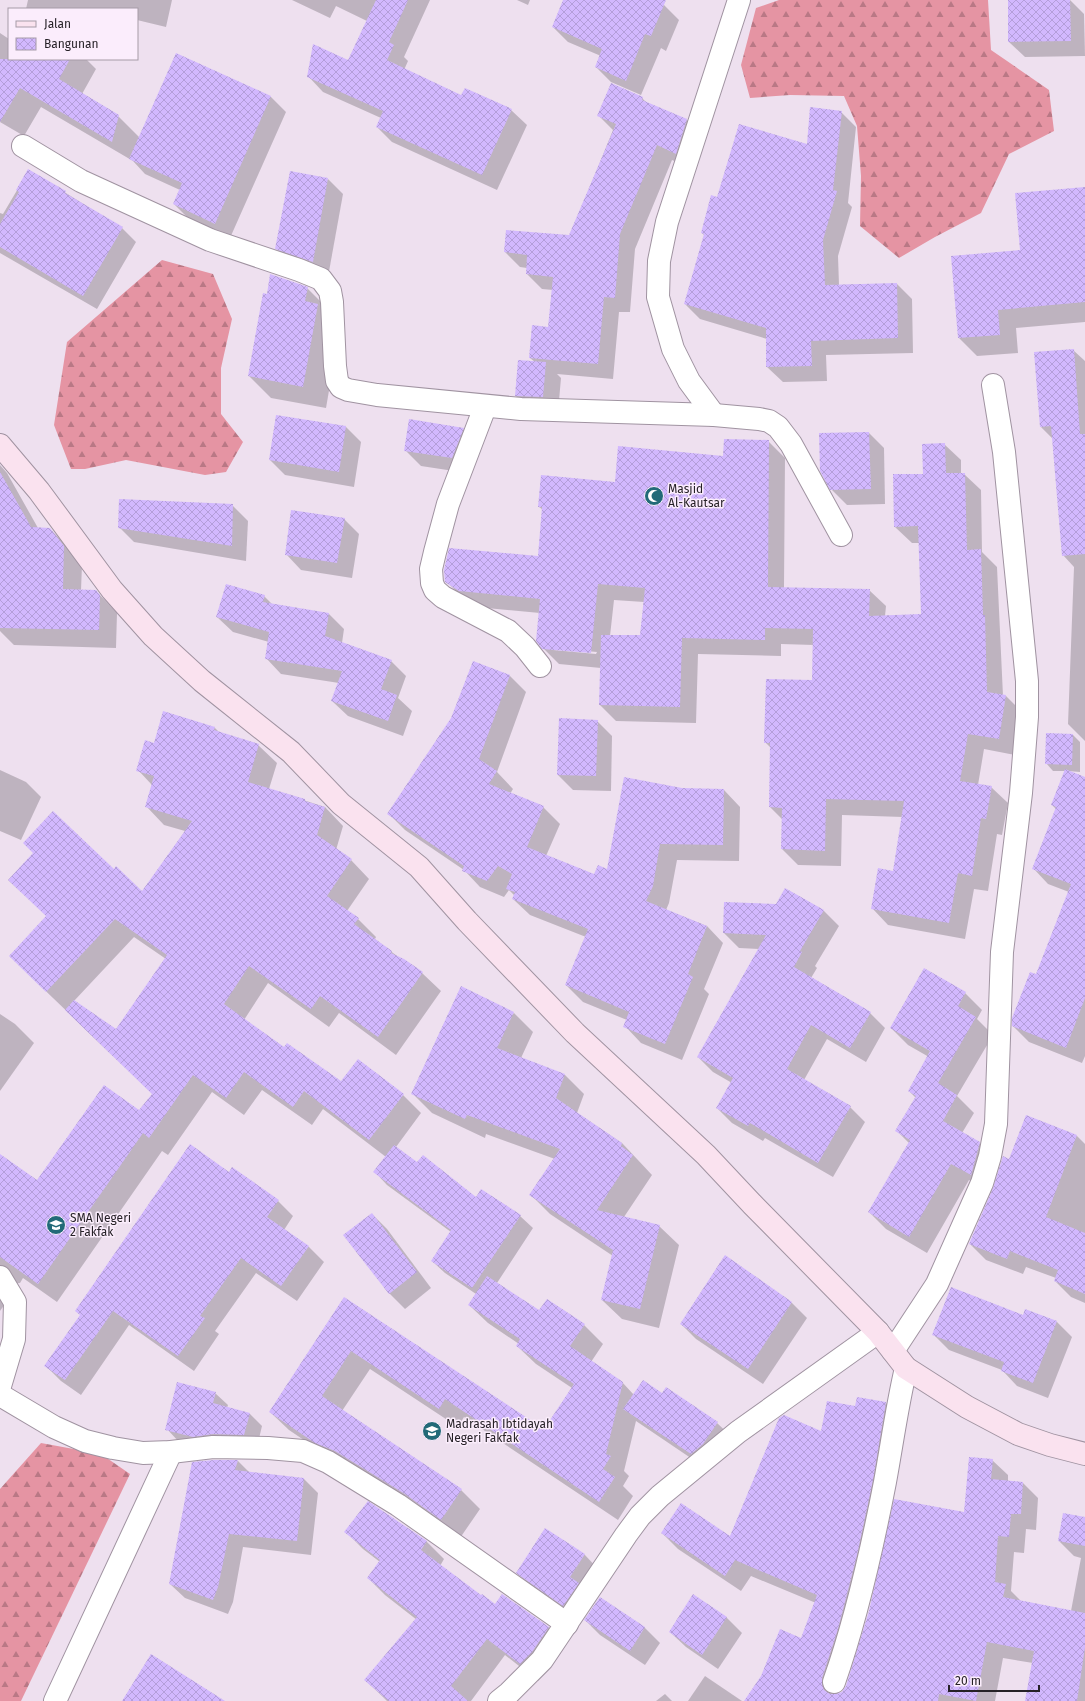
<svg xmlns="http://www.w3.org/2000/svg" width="1085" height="1701" font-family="'Fira Sans',sans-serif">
<defs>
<pattern id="forest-firs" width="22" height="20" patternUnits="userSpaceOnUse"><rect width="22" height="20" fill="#e594a3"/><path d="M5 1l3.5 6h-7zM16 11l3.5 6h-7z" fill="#b97885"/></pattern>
<pattern id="building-cross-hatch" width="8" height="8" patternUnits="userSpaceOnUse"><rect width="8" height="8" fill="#d2b8fe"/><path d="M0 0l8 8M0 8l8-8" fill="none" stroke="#b49eda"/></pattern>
</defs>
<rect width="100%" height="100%" fill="#eee0ef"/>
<!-- forest -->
<g fill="url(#forest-firs)">
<polygon points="779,0 988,0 991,50 1049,90 1054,131 1009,154 981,213 935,237 899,258 860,226 861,176 857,126 844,96 790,95 750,98 741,65 756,8"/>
<polygon points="162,260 213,274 232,319 221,368 221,414 243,442 226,472 205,475 126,460 85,469 71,469 54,425 67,342"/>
<polygon points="41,1443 101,1454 130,1474 21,1701 0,1701 0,1489"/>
</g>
<!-- shadow -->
<g fill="#0003" fill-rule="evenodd">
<polygon points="28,0 172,0 166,27 137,20 137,9 26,9"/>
<polygon points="292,0 430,0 404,57 408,61 404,70 462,96 511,110 527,125 497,190 392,142 377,127 381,118 323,92 308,76 349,62 367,21 336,6 330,18"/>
<polygon points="517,0 530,0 528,5"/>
<polygon points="564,0 652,0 664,5 679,20 666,51 661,48 641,95 611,82 596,67 601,56 568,42 553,27"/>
<polygon points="1009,0 1070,0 1084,14 1085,56 1025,57 1009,42"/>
<polygon points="0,33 9,39 9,59 86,59 96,69 82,94 118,116 140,138 177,55 271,97 286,112 230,238 189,219 174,204 180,190 145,174 133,161 41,107 24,136 0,122"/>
<polygon points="642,98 647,103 687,120 702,135 691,168 672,160 635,249 630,312 619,312 613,379 557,374 561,378 558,412 531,411 516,396 535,362 530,358 549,328 553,290 542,289 527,274 527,268 520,267 505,252 570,236 613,130 598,115"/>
<polygon points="841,112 856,127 848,203 852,207 838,256 839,285 897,284 912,299 913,353 826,355 827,381 783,382 767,367 767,339 700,319 685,304 705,236 702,233 718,198 808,145"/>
<polygon points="29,170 122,228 136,242 97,309 0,253 0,213 3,214"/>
<polygon points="328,179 343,194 328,277 291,264 276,248"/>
<polygon points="1085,188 1085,322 1016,328 1018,353 977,356 959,338"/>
<polygon points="307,288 330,311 340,327 326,408 271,398 249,376 268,295"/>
<polygon points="1073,350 1085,361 1085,741 1068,724 1074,567 1063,555 1053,439 1041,427"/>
<polygon points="277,416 346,427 361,442 354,487 285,475 270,460"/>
<polygon points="463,429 478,444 467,473 421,466 405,450"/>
<polygon points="869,433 884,448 885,504 847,505 831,489"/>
<path d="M768,441L785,458L784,588L869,590L886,606L885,616L922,615L919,543H912L895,527L924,475L944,444L961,460V474H964L981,490L982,552L997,567L1003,696H1006L1022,712L1015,755L984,749L978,785L991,787L1008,803L1002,835L997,834L988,891L974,889L965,939L888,925L872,908L894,872L903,817L842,815L841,866L798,865L782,849L783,820L770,807L771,748L765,742L813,681L814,645L781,644V656L698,654L696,723L616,721L600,705L601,668L559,664L543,648L540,613L476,607L468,603L445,580L539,557L543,510L539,507L616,484L724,457ZM614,600L644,602L641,636H610ZM553,648L597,652L596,654L553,650Z"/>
<polygon points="0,465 7,473 38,528 50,529 68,547 82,565 81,590 96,591 117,613 116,648 14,645 0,631"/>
<polygon points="232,505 248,521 246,561 134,542 119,527"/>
<polygon points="344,519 359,534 352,578 301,570 286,554"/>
<polygon points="264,596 273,605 329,614 344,629 342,643 391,661 406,676 398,698 412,711 403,736 348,716 332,701 339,683 281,674 266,658 269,642 233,632 217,617"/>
<polygon points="509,675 526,692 497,772 513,789 510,794 543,807 560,824 546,856 595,875 608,870 682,789 724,790 740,807 739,861 677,860 669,903 666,910 707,926 723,943 704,989 709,994 682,1060 641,1043 625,1026 627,1020 583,1002 566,985 586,937 530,915 513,899 515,896 509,890 504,897 480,887 464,870 405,830 389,814"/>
<polygon points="597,721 612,736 611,791 573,790 558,775"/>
<path d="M214,727L220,733L258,745L277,763L269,789L325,807L343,826L336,850L351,860L369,879L347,911L358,919L376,937L375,939L397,956L422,973L441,991L396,1055L339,1013L329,1027L268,983L244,1020L285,1048L342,1083L403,1095L421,1113L396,1147L418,1164L476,1199L520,1216L533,1228L497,1283L539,1312L584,1325L603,1344L591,1362L622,1382L634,1395L662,1394L717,1423L733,1438L707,1469L636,1421L624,1471L629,1476L623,1486L633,1496L618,1520L464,1417L458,1427L370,1369L342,1411L461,1490L480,1509L460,1538L335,1461L289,1430L270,1412L344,1298L544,1431L572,1388L536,1364L517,1346L519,1344L488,1323L469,1305L476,1294L445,1273L432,1261L451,1232L387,1185L375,1172L386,1157L323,1109L312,1125L262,1090L244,1115L212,1092L168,1155L162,1151L57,1302L23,1278L20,1283L12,1284L7,1301L0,1311V1155L38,1182L139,1111L153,1094L28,974L114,870L142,893L185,831L164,825L146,806L152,785L138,770L155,744ZM134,937L166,959L117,1030L74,1001Z"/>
<polygon points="1047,734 1073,735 1080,742 1080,772 1068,771 1085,778 1085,1056 1082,1063 1029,1042 1013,1026 1036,976 1069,892 1048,884 1033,868 1056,809 1052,805 1065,771 1053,771 1046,763"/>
<polygon points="0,770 26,782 41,797 21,840 0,831"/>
<polygon points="786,889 824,911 839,926 815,966 817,968 811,978 870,1013 885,1028 866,1062 827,1039 804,1080 850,1107 865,1122 833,1177 765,1138 763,1141 732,1123 717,1108 732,1083 713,1072 698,1057 759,949 739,948 724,933 776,905"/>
<polygon points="965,993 982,1010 977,1019 993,1035 957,1096 974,1113 962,1133 979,1143 997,1160 988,1192 969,1180 927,1253 886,1229 869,1212 909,1143 897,1131 916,1098 909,1091 929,1057 908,1045 891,1028"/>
<polygon points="514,1013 533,1032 521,1058 565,1075 584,1094 577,1113 622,1143 652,1175 624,1217 659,1226 679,1245 659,1328 622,1319 602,1300 613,1256 550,1214 531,1195 555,1159 486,1134 485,1138 432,1113 412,1093"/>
<polygon points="0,1014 15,1024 34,1043 0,1091"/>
<polygon points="1027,1116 1077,1136 1085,1144 1085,1303 1071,1297 1055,1281 1056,1278 1026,1267 1023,1274 986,1260 970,1244 1010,1161"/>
<polygon points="229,1174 278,1201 293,1216 284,1230 309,1247 324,1262 297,1301 256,1273 215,1331 219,1334 194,1371 129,1325 81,1395 61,1381 46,1366 81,1315"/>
<polygon points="372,1214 387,1229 431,1288 405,1309 389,1293"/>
<polygon points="725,1256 792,1303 807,1318 763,1384 696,1339 681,1324"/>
<polygon points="1026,1310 1057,1322 1072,1337 1048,1398 1017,1386 1002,1370 949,1350 934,1335 1023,1316"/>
<polygon points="215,1393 228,1405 227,1408 250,1414 262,1426 257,1447 179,1442 167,1429"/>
<polygon points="886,1403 902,1419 853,1645 837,1695 843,1692 965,1514 992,1460 1008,1475 1008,1481 1023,1483 1038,1498 1036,1530 1026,1529 1024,1553 1014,1552 1011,1591 1022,1602 1071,1611 1081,1558 1074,1556 1059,1541 1085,1518 1085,1701 1026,1701 1033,1663 1003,1658 995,1701 745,1701 802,1639 816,1603 751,1576 741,1591 678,1549 662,1533 730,1538 822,1432 856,1408"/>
<polygon points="238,1461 250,1473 304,1479 318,1493 311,1555 243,1547 233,1602 228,1614 185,1598 170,1584"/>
<polygon points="368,1502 427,1542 444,1559 440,1566 481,1597 496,1605 549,1628 566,1645 550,1669 538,1681 505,1655 471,1701 387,1701 383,1697 365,1680 417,1620 385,1595 368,1578 380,1562 363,1549 346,1532"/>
<polygon points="584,1554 599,1570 579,1620 532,1588 517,1573"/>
<polygon points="694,1596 727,1618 742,1633 718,1669 686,1647 670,1632"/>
<polygon points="600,1598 645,1628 660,1643 645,1665 600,1635 585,1620"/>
<polygon points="705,1676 742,1701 688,1701"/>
<polygon points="665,1694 672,1701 656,1701"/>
</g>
<!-- building -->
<g fill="url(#building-cross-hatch)">
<polygon points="376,0 408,0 389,42 394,45 387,60 461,95 465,88 512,109 482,175 376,127 383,111 307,77 313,44 348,60"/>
<polygon points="563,0 666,0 651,36 645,34 626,81 595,67 602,49 552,27"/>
<polygon points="1008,0 1070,0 1071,41 1008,42"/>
<polygon points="176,53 271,96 215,224 173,204 182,183 129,159"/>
<polygon points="0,59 70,59 59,79 119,115 112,142 20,88 0,122"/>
<polygon points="611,83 643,97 642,100 687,119 676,154 657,145 620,234 615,298 604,297 598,364 529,358 532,325 548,327 553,277 526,274 527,255 504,252 506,230 569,235 616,124 597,116"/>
<polygon points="810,107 842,111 833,190 837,191 823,240 825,285 897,283 898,338 811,341 812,366 766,367 766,328 684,304 704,234 701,233 711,195 717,197 739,124 807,144"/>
<polygon points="28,169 66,191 65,193 123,227 83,296 0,247 0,224 19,192 16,190"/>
<polygon points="290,171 328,178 313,262 275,249"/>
<polygon points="1085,187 1085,302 998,310 1000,335 958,338 951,256 1020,250 1015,193"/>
<polygon points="270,274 308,287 305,301 318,304 303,387 248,376 263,293 267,294"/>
<polygon points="1074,349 1080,434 1085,434 1085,554 1062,556 1051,426 1040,427 1034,352"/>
<polygon points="518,360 546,362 543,397 515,396"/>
<polygon points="276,415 346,426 339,472 269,460"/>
<polygon points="409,419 464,428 452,458 404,451"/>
<polygon points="869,432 871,489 830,490 820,471 819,433"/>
<polygon points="724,439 769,440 768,587 870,589 869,616 921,614 918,526 894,527 893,474 923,474 922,444 945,443 946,473 965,473 967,550 981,549 983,615 985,615 987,692 1006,695 999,739 968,734 960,781 992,786 986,819 981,818 972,876 958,873 949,923 871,909 878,868 893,871 904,801 826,799 825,851 781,849 782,808 769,807 770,743 764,743 766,679 812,680 813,629 765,628 765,640 682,638 680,707 599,705 601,635 640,635 645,588 598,584 591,653 542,649 536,641 540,599 459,591 445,582 444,570 449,548 538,556 542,507 538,507 541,475 615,482 618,446 723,456"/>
<polygon points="0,472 31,527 50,528 64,546 63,589 96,590 100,595 99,630 0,628"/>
<polygon points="119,499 233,504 232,546 118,528"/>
<polygon points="291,510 345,518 337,563 285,555"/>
<polygon points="226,584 265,595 263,602 329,613 325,636 392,660 381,689 397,695 388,721 331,701 342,671 265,659 269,632 216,617"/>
<polygon points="473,661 510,675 479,759 497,771 489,784 544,806 527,847 594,874 598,865 607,869 624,777 682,788 724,789 723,845 660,844 653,886 646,901 707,926 688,974 693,977 665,1044 623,1027 629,1012 565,985 588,929 512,899 515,892 506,889 512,874 498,866 487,881 462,871 464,866 387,814 451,718"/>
<polygon points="163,711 215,727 214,730 259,744 248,782 305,799 305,801 325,807 317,835 352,859 327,896 359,918 354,924 392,951 391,953 404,959 423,972 378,1037 320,996 311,1009 249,966 224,1004 284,1047 287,1043 341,1081 358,1059 404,1094 369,1140 304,1091 293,1107 244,1072 226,1098 193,1075 149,1138 143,1133 38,1284 0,1257 0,1154 37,1180 104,1085 139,1110 152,1094 65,1010 74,1000 116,1029 167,955 115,919 46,992 9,956 46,916 8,880 33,853 23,843 53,811 114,869 116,866 142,891 192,821 145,807 154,776 136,771 145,740 154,743"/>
<polygon points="559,718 598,720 596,776 557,775"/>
<polygon points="1046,733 1073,734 1072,765 1045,764"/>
<polygon points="1065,769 1085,777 1085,998 1066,1048 1012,1026 1012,1018 1030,972 1036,974 1071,884 1032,869 1056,807 1051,805"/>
<polygon points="785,888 824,910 800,951 802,952 794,967 871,1012 850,1048 811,1025 787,1069 851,1106 818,1163 750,1123 748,1126 716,1108 733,1078 697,1057 766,935 723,933 724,902 776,904"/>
<polygon points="924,968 966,992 958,1006 976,1017 938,1083 957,1095 943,1121 980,1142 971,1175 951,1164 909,1237 868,1212 910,1140 895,1131 916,1096 908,1091 930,1051 890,1028"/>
<polygon points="461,986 514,1012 497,1048 565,1074 556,1098 622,1143 621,1146 633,1155 597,1210 660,1225 640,1309 601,1300 613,1250 529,1195 560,1149 467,1115 465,1119 411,1094"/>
<polygon points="1026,1115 1077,1135 1046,1217 1085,1233 1085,1294 1054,1281 1058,1270 1010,1251 1007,1259 969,1244 993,1188 1003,1156 1009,1159"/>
<polygon points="190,1144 229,1172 232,1167 279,1200 267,1217 309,1246 281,1286 241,1258 200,1316 205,1318 178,1356 113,1311 65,1380 44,1366 80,1315 75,1311"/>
<polygon points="394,1145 417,1162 423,1155 476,1197 481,1189 521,1215 472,1288 431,1261 451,1230 373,1172"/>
<polygon points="372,1213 417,1272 389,1294 343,1235"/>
<polygon points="725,1255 792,1302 748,1369 680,1324"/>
<polygon points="487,1276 539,1310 547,1299 585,1324 570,1346 623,1382 606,1454 611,1456 603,1469 615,1477 599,1502 445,1399 439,1409 351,1351 322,1396 462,1489 441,1520 405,1494 335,1451 315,1443 269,1412 344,1297 544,1429 574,1384 516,1346 520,1339 468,1305"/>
<polygon points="951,1287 1023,1315 1025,1309 1057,1321 1033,1383 1001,1371 1004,1362 932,1335"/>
<polygon points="643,1380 662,1393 666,1387 718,1422 703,1444 691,1454 623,1409"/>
<polygon points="177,1382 216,1392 213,1403 250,1413 244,1435 213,1434 193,1437 165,1430"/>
<polygon points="857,1397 886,1402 873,1480 857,1555 838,1629 822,1678 822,1684 824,1690 830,1694 836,1694 842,1692 846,1686 869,1611 894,1499 964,1512 969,1457 993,1459 991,1479 1023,1482 1021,1514 1011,1514 1009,1537 998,1536 995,1582 1006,1584 1003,1597 1085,1613 1085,1647 1077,1701 1025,1701 1034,1651 987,1642 976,1701 939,1694 938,1701 744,1701 761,1676 780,1629 801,1638 817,1595 735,1560 725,1576 661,1533 681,1503 730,1536 779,1418 784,1415 821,1431 827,1401 855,1406"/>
<polygon points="214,1460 238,1460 235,1470 304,1478 297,1541 229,1534 218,1587 213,1600 169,1584 192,1462"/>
<polygon points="368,1501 427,1541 421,1550 481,1595 482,1594 495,1604 502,1594 549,1627 532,1652 520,1664 487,1639 451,1686 468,1701 389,1701 364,1680 417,1617 367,1578 380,1560 344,1532"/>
<polygon points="1063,1513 1085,1517 1085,1546 1058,1541"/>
<polygon points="545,1528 585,1554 570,1577 579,1583 563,1606 516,1573"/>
<polygon points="693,1594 727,1617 702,1655 669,1632"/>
<polygon points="600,1597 645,1627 630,1651 584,1620"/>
<polygon points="151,1654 225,1701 122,1701"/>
</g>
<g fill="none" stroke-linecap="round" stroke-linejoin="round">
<defs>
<g id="minor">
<polyline points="23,146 81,181 210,240 299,270 321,279 330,291 332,302 335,366 337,381 341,387 348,390 377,395 521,409 714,415 759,419 769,421 778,427 791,444 841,535"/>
<polyline points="485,407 448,504 435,552 431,569 432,583 435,590 443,597 508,631 525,647 540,666"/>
<polyline points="714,415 689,381 673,349 658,297 659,261 667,222 739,0"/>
<polyline points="0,1277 15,1302 14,1339 0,1386"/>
<polyline points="893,1351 937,1284 982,1183 990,1156 996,1124 1002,952 1021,793 1027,717 1027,681 1004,452 993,385"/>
<polyline points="0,1395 54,1427 85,1441 113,1448 143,1453 171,1452 213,1447 268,1448 303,1451 328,1462 398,1505 567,1624"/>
<path d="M834,1682C857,1617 872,1549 885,1482C892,1444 897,1406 906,1368"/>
<polyline points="55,1701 171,1452"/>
<polyline points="499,1701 509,1693 542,1660 626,1535 640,1516 660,1496 738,1432 878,1332"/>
</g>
<polyline id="secondary" points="0,445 39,491 112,590 153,636 202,681 291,752 341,804 419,867 467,921 575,1033 706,1155 752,1204 878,1332 906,1368 967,1407 1018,1434 1050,1445 1085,1454"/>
</defs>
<!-- minor casing -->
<use href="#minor" stroke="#a093a1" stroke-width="24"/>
<!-- secondary casing -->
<use href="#secondary" stroke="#a093a1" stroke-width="24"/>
<!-- minor -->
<use href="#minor" stroke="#fff" stroke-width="22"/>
<!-- secondary -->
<use href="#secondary" stroke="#fae2ef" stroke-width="22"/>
</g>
<!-- icons -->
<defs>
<symbol id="mosque-disc" viewBox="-11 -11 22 22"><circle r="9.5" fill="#226a78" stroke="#fbedfc"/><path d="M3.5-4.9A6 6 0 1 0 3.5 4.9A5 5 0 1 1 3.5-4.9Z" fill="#fff"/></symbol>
<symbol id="school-disc" viewBox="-11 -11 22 22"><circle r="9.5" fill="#226a78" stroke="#fbedfc"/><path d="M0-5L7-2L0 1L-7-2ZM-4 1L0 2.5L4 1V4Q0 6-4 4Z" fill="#fff"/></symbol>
</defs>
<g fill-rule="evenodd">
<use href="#mosque-disc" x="643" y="485" width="22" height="22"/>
<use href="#school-disc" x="45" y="1214" width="22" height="22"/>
<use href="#school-disc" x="421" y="1420" width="22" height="22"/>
</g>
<g text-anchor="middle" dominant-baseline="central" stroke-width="3" stroke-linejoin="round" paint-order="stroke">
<!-- poi labels -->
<g font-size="12" fill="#262127" stroke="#fbedfc" text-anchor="start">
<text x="668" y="489">Masjid<tspan x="668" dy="14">Al-Kautsar</tspan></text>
<text x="70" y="1218">SMA Negeri<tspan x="70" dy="14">2 Fakfak</tspan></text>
<text x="446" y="1424">Madrasah Ibtidayah<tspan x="446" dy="14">Negeri Fakfak</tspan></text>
</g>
</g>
<!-- legend -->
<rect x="8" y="8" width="130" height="52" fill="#fbedfc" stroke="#a69ba7"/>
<rect x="16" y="21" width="20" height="6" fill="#fae2ef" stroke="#a69ba7"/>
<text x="44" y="28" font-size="12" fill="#262127">Jalan</text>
<rect x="16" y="38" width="20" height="12" fill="url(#building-cross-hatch)" stroke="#a69ba7"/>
<text x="44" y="48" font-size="12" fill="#262127">Bangunan</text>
<!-- scale -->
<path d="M949 1685v6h90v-6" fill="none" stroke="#262127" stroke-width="2"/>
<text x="955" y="1685" font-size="12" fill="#262127" stroke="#fbedfc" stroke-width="3" paint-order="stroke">20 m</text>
</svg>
